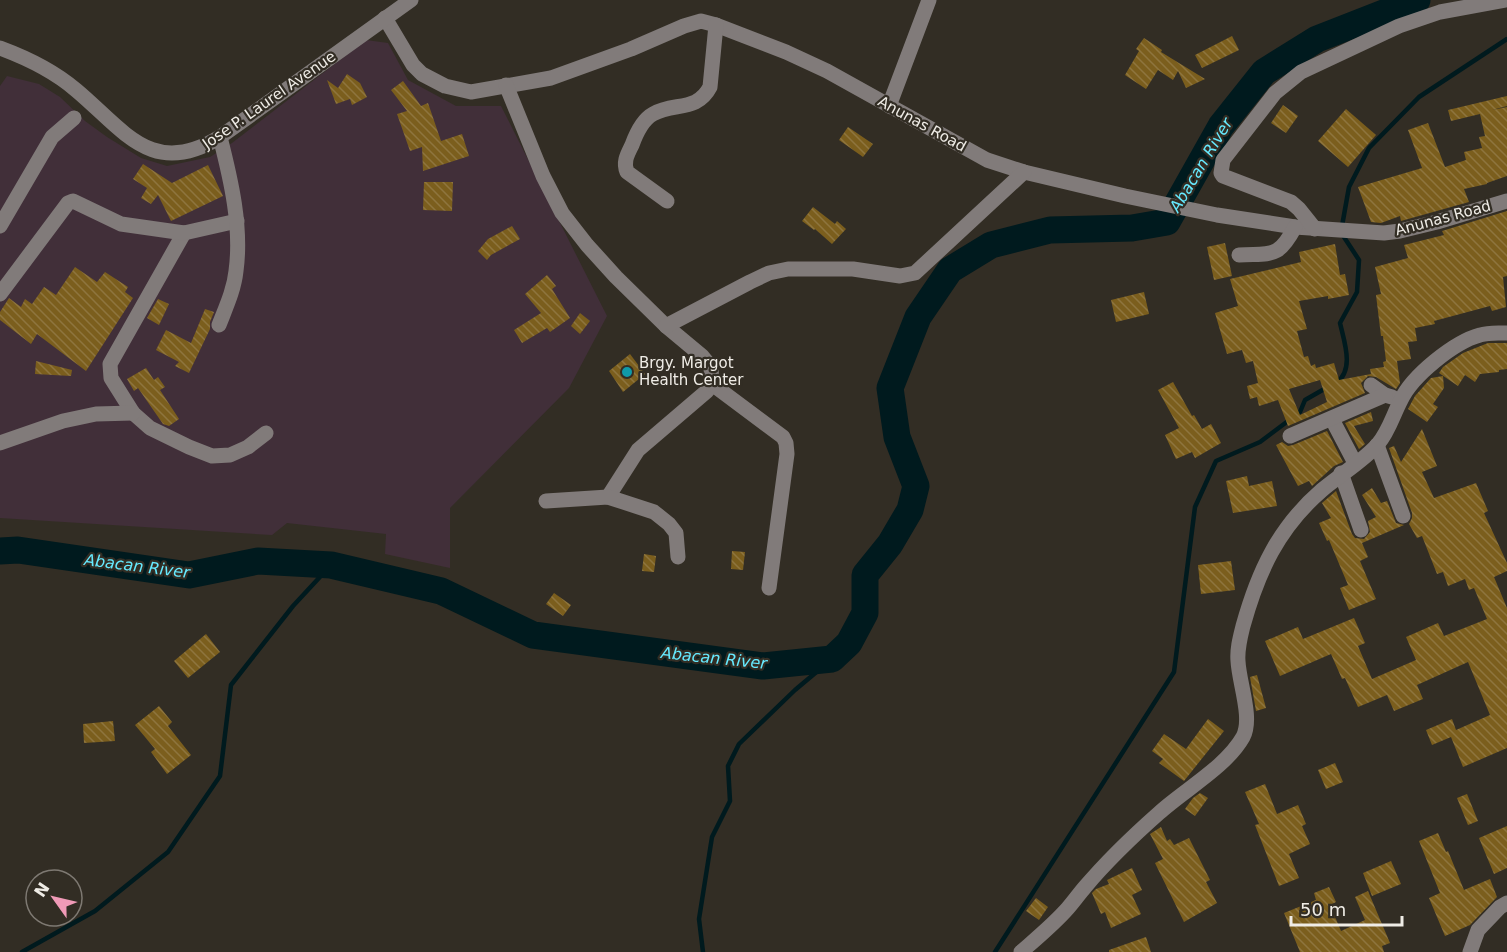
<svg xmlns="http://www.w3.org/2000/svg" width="1507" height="952" font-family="'DejaVu Sans',sans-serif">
<defs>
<pattern id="building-back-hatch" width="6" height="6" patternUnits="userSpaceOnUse" patternTransform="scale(1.5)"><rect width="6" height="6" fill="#7b5e1d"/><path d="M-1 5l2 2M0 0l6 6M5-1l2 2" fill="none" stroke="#8e753e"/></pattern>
</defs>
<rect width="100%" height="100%" fill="#322d24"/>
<!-- industrial -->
<polygon fill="#412f39" points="366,40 388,43 408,80 456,106 501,106 607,316 569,388 450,508 450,568 385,554 386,534 287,523 272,535 0,518 0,86 7,76 39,84 60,97 85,121 107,137 141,158 167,166 210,157 232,143"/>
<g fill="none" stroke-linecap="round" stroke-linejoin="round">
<!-- stream -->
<g stroke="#001a1e" stroke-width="4.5">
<polyline points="1342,226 1349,187 1369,148 1419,97 1507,39"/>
<path d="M1336,383C1355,370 1344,341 1340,323L1357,292L1359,260L1342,234"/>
<polyline points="22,952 95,911 168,852 220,776 231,685 293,606 331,565"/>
<polyline points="703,952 699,919 712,837 730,801 728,766 739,744 795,690 832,659"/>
<polyline points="995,952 1174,672 1195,507 1216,461 1260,442 1300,412 1305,400 1326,388"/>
</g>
<!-- river -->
<polyline stroke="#001a1e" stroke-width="27" points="0,551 18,550 189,575 258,561 331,565 441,591 533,635 763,666 832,659 849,643 865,613 865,575 890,544 910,510 916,486 897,437 890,388 918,317 950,270 991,245 1050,230 1132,228 1167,222 1221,126 1264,72 1317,39 1417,0"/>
</g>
<!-- building -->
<g fill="url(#building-back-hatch)" fill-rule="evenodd">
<polygon points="1232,36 1239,50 1202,68 1195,55"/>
<polygon points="1144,38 1162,50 1161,52 1205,79 1186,88 1178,71 1173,80 1158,70 1146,89 1125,75 1139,51 1136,49"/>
<polygon points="347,74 360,83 367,97 352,105 350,99 336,104 327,80 338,88"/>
<polygon points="403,81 421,106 428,103 441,141 462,134 469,156 423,171 422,147 410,151 397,114 407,111 391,90"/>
<polygon points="1507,96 1507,106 1492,110 1507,107 1507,176 1487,183 1487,184 1464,189 1469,202 1401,221 1400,216 1381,223 1371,222 1358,187 1422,168 1408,130 1428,123 1445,167 1466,160 1464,152 1482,148 1479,137 1485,136 1480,114 1451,121 1448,110"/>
<polygon points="1283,105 1298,116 1286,133 1271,123"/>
<polygon points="1346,109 1376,135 1348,167 1318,141"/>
<polygon points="848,127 873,144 863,157 839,140"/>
<polygon points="143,164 172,183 208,165 223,196 171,221 158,195 151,204 141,198 147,188 133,179"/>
<polygon points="424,182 453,182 452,211 423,210"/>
<polygon points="813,207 835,224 837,221 846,229 832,244 815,229 814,230 802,221"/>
<path d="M1507,211V276L1503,277L1506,307L1492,311L1490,306L1434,321L1435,324L1415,328L1417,341L1408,342L1411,359L1397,361L1400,383L1396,389L1376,377L1368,376L1361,383L1365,393L1288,426L1278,400L1259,406L1257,397L1250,399L1247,386L1258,383L1253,361L1246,363L1242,350L1227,354L1215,313L1238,306L1230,279L1301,262L1299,252L1335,244L1340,275L1345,274L1349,295L1328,299V296L1299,301L1307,329L1297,331L1304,357L1308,356L1311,366L1315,364L1316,368L1334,363L1339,380L1371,374L1370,369L1384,367L1383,362L1386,361L1383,336H1381L1376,295L1381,294L1375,267L1408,258L1404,245L1444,235L1442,231ZM1320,380L1327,402L1300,415L1289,389Z"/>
<polygon points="512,226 520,239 491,255 487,260 478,251 488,239"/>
<polygon points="1225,243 1232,276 1214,280 1207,247"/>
<polygon points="75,267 97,282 105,272 128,287 125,292 133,298 86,371 37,334 31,344 0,320 0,312 9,298 21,307 25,299 32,304 44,287 56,295"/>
<polygon points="547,275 556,286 552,289 570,318 550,332 547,328 522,343 514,330 541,313 525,294"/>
<polygon points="1144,292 1149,314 1116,322 1111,300"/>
<polygon points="158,299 169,304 159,325 147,318"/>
<polygon points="205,309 214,312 210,322 210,329 189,373 175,366 179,362 156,350 166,330 191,343"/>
<polygon points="580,313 590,321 580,334 571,326"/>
<polygon points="1488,343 1507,343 1507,369 1499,370 1499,372 1480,374 1475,382 1465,375 1458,386 1439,373 1443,367 1463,353"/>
<polygon points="630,354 645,374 623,392 609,371"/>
<polygon points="36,361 72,370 71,376 35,374"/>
<polygon points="146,368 154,380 158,377 165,387 160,390 179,419 169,426 163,424 138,388 134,391 127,379"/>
<polygon points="1443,376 1444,388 1433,404 1438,407 1427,422 1408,409 1415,396 1431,378"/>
<polygon points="1173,382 1192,416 1194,415 1202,429 1211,424 1221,443 1195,458 1192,452 1176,459 1165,435 1179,428 1158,390"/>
<polygon points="1371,412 1373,421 1354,426 1365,444 1359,449 1345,423"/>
<polygon points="1422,429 1437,466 1422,472 1434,498 1476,483 1488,511 1484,513 1507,563 1507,571 1494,577 1507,608 1507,748 1463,767 1451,737 1432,745 1426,730 1452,719 1456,730 1490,715 1468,662 1417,685 1423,699 1394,711 1387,695 1358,707 1345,678 1342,679 1331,654 1280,676 1265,641 1298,627 1303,639 1354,618 1365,643 1358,646 1372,679 1416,660 1406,637 1438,623 1444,636 1487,619 1474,588 1469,590 1465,579 1448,586 1443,572 1437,574 1422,536 1417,538 1409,524 1412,518 1412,513 1389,448 1394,446 1401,462"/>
<polygon points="1327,431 1343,462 1334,466 1312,486 1309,481 1298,486 1276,445 1282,442 1288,446 1293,445"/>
<polygon points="1247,476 1249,486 1272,481 1277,506 1233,513 1226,481"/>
<polygon points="1372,488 1381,503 1387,501 1396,523 1404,525 1362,543 1368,557 1360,561 1376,599 1349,610 1340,588 1348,585 1329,540 1327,541 1319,523 1331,518 1322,503 1336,491 1352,534 1355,538 1364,539 1370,532 1368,521 1376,517 1362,495"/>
<polygon points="732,551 745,552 743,570 731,569"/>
<polygon points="644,554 656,556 654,572 642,571"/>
<polygon points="1231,561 1235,590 1201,594 1198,565"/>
<polygon points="554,593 571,605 563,616 546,604"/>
<polygon points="206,634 220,652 188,678 174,661"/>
<polygon points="1257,675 1266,708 1256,711 1250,677"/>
<polygon points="159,706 172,722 168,726 191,755 167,774 151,752 155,749 135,725"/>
<polygon points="1208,719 1224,731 1184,781 1159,763 1163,759 1152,751 1164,734 1186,749"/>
<polygon points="113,721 115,741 84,743 83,724"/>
<polygon points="1335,763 1343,782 1326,789 1318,770"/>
<polygon points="1265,784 1277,814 1298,805 1306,824 1302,826 1310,844 1289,854 1299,878 1279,886 1255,825 1259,824 1245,792"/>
<polygon points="1200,793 1208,798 1195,816 1185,809 1193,798"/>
<polygon points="1467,794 1478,821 1468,825 1457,798"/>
<polygon points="1507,826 1507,868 1494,874 1479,838"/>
<polygon points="1161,827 1167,841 1170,839 1174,845 1189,838 1210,880 1206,882 1217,903 1184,922 1155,863 1163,859 1150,834"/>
<polygon points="1438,833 1446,852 1448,851 1464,890 1490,879 1497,897 1470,925 1445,936 1429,898 1440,893 1419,841"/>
<polygon points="1391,861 1401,884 1372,896 1363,873"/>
<polygon points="1132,868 1142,890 1132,895 1141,914 1111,928 1105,912 1101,914 1092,893 1096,889 1109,884 1107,880"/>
<polygon points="1329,887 1336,902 1330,905 1341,931 1365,920 1355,897 1368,891 1390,943 1382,946 1384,952 1300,952 1284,913 1316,900 1314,893"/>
<polygon points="1036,898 1048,907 1039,920 1026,911"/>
<polygon points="1146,937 1151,952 1109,952 1109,950"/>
</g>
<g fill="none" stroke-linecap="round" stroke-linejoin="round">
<!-- minor -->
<g stroke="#817b7a" stroke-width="15">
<polyline points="385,18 413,65 422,74 445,86 471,92 551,78 631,49 684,26 701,21 716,25 786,52 827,71 987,160 1024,172 1125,196 1217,215 1295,227 1384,233 1400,231 1437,222 1507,201"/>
<path d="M0,48C27,58 54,71 76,90C124,130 152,179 220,137L411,0"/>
<polyline points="506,85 543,176 562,213 587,245 616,277 666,326 702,356 711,367 712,384 707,391 638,450 608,497"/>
<polyline points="889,106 929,0"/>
<path d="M667,201L627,172C623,162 627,155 632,145C636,134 642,120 653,114C674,102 697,112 710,87L716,25"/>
<polyline points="0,226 52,137 74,118"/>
<polyline points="1315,229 1299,209 1291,202 1223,176 1221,173 1223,160 1275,93 1301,72 1399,26 1440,12 1505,0"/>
<polyline points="184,233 110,364 111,378 133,413 150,428 189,447 212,456 230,455 248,447 266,433"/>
<path d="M1239,255C1272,253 1278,259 1295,227"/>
<polyline points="0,294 68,203 73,201 121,224 184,233 237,221"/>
<path d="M219,325C226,307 234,290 236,271C242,227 231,180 220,137"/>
<polyline points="666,326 750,282 769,273 788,269 853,269 900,276 915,273 1024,172"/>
<polyline points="712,384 783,437 786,443 787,454 769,588"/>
<polyline points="1371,385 1385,395 1392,397"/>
<polyline points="1335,425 1355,463"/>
<polyline points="1290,436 1385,395"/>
<polyline points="0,443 63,421 96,414 133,413"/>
<polyline points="1377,445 1403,516"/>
<polyline points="1341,473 1361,530"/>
<polyline points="546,501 608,497 654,512 669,524 676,533 678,557"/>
<path d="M1021,952C1037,938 1054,924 1068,908C1074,901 1079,894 1085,887C1107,861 1133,836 1159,813C1184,790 1226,767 1243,737C1253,718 1239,683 1238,661C1237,649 1240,638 1243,626C1258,572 1278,528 1322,490C1337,477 1366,459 1378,444C1389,431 1393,415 1401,400C1412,376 1454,342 1480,335C1489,332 1498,333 1507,333"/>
<polyline points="1470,952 1478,930 1500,907 1507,903"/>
</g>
</g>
<!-- markers -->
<circle fill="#0f9aa8" stroke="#322d24" stroke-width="2" cx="627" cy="372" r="6"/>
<g text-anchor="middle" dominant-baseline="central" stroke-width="4.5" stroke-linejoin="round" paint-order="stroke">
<!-- street labels -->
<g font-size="15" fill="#efece6" stroke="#322d24">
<text transform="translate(269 100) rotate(-35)">Jose P. Laurel Avenue</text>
<text transform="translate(922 124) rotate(29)">Anunas Road</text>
<text transform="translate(1443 218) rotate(-15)">Anunas Road</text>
</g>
<!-- poi labels -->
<g font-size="15" fill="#efece6" stroke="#322d24" text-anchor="start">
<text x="639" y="363">Brgy. Margot<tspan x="639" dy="17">Health Center</tspan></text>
</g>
<!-- water labels -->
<g font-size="16" font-style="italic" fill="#66eaff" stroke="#322d24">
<text transform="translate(1201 165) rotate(-59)">Abacan River</text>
<text transform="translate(137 566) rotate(7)">Abacan River</text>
<text transform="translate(714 658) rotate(6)">Abacan River</text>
</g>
</g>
<!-- north arrow -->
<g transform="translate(54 898) rotate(304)"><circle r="28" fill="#322d24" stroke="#7e7972" stroke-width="1.5"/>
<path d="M0-4.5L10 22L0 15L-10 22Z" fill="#f09ab7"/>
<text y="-9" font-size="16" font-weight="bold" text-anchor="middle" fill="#efece6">N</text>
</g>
<!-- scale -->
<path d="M1291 916v9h111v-9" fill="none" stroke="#efece6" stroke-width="3"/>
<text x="1300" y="916" font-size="18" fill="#efece6" stroke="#322d24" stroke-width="4.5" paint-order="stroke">50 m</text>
</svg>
